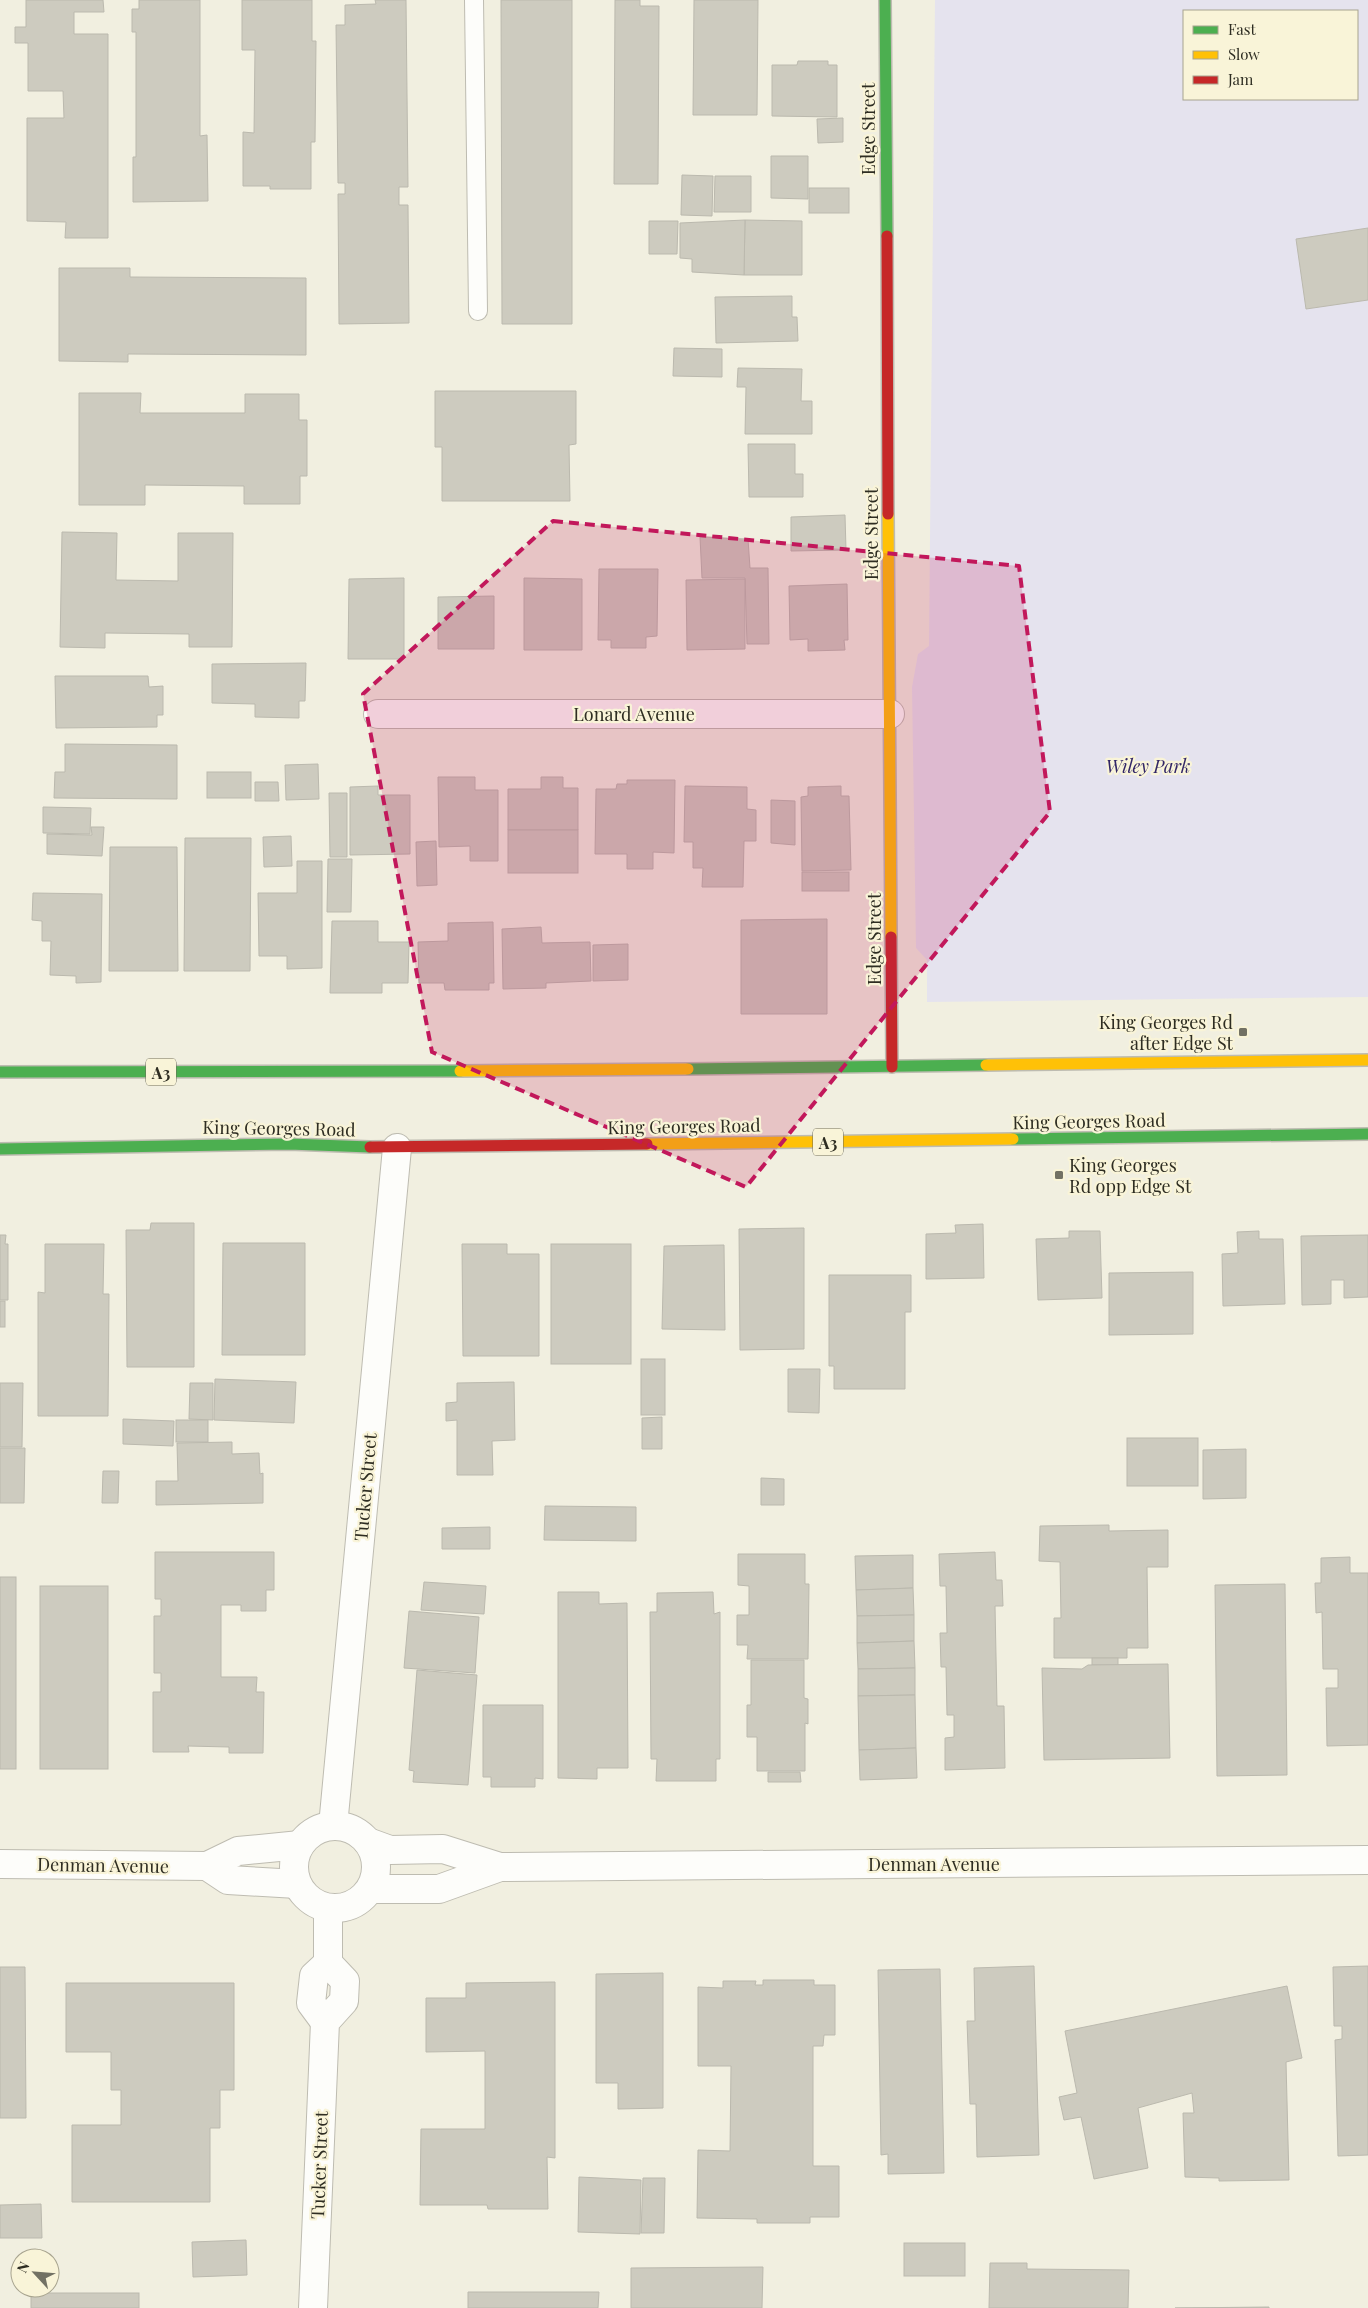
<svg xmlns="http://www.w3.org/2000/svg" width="1368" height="2308" font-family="'Playfair Display',serif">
<rect width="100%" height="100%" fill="#f1efe0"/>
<!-- green -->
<path fill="#e5e3ee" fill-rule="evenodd" d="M935,0H1368V997L927,1002V960L916,948L912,687L918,654L929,646ZM1184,11H1357V99H1184Z"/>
<!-- building -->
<g fill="#cdcbbf" stroke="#bbb9ae">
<polygon points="26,0 103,0 104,12 74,12 74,34 108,34 108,238 65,238 66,222 27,221 27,118 64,118 63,91 28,91 28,43 15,43 15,27 26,27"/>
<polygon points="139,0 200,0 200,136 207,135 208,201 133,202 133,157 136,157 136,32 132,32 132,9 139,9"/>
<polygon points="242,0 312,0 312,41 316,41 315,142 311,142 311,189 270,189 270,186 243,186 243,132 254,133 255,50 242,50"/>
<polygon points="375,0 406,0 408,187 399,187 399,205 408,205 409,323 339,324 338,194 345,194 345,183 338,183 336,25 345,25 345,5 376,4"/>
<polygon points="501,0 572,0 572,324 502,324"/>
<polygon points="615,0 640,0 640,6 659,6 658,184 614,184"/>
<polygon points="694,0 758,0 757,115 693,115"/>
<polygon points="798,61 828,61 828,65 837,65 837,117 772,116 772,65 797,65"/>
<polygon points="843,118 843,142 818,143 817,119"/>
<polygon points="771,156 808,156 808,199 771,198"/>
<polygon points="682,175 713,176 712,216 681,215"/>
<polygon points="715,176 751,176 751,212 714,212"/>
<rect x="809" y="188" width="40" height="25"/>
<polygon points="745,220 802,221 802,275 744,275"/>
<polygon points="745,220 744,275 692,272 692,259 680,258 680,223"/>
<polygon points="649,221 678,221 677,254 649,254"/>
<polygon points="1368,228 1368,300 1306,309 1296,239"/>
<polygon points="59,268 130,268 130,277 306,278 306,355 128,354 128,362 59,361"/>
<polygon points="792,296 792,317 797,317 798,341 716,343 715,297"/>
<polygon points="674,348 722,349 722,377 673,376"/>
<polygon points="738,368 802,369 801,401 812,401 812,434 745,434 746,387 737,387"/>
<polygon points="435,391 576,391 576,444 569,445 570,501 442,501 442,447 435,447"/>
<polygon points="79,393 141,393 140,413 245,413 245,394 299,394 299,420 307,420 307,476 300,476 300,504 244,504 244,486 145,485 145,505 79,505"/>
<polygon points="748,444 795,444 795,474 803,474 803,497 749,497"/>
<polygon points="845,515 846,550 791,551 791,517"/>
<polygon points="62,532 117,533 116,580 178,581 178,533 233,533 232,647 189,647 189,634 105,633 105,648 60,647"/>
<polygon points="700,537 748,539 750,568 768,568 769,644 747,644 745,578 702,578"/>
<polygon points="599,569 658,569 657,636 646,637 646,648 611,648 611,640 598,640"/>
<polygon points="404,578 404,659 348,659 349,579"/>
<polygon points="524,578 582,579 582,650 524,650"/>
<polygon points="745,579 745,649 687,650 686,580"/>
<polygon points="847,584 848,640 844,640 845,650 808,651 808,639 790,640 789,586"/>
<polygon points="494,596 494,649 438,649 438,597"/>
<polygon points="306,663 305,701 299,701 299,718 255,717 255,704 212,703 212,664"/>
<polygon points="55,676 148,676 149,687 163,686 163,715 157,715 157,727 56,728"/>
<polygon points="65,744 177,745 177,799 54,798 55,772 65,772"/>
<polygon points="318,764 319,799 286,800 285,765"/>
<rect x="207" y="772" width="44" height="26"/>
<polygon points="438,777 475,777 475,790 498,790 498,861 470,861 470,846 439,847"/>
<polygon points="541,777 563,777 563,788 578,788 578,830 508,830 508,789 541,789"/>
<polygon points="627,780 675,780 674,853 653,852 653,869 627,869 627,854 595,854 596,789 616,789 617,784 627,784"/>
<polygon points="255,782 278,782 279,801 255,801"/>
<polygon points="378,786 378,795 410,795 410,854 350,855 350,787"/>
<polygon points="685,786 747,787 747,809 756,810 756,841 744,841 743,887 702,887 703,868 693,868 693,842 684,842"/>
<polygon points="841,786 841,796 849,796 851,870 802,871 801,797 808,796 808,787"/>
<polygon points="329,793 347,793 347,857 330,857"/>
<polygon points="771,800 795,801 795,845 771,843"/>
<polygon points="43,807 91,808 90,834 43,833"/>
<polygon points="91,827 104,827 102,856 47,854 47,834 92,835"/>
<rect x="508" y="830" width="70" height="43"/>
<polygon points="291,836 292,866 264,867 263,837"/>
<polygon points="185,838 251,838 250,971 184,971"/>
<polygon points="436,841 437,885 417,886 416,842"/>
<polygon points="110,847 177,847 178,971 109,971"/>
<polygon points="328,859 352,859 351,912 327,912"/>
<polygon points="297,861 322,861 322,968 287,969 287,956 259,956 258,893 297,893"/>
<rect x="802" y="872" width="47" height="19"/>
<polygon points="33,893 102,894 101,982 76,983 76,976 50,975 51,941 42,941 42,921 32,920"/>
<polygon points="827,919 827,1014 741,1014 741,920"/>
<polygon points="332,921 378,921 378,942 409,942 408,983 382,983 382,993 330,993"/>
<polygon points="493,922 494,983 489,983 489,990 445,990 444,983 419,983 418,942 448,941 448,923"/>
<polygon points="541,927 542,943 590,942 591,981 546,983 546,988 503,989 502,929"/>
<polygon points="628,944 628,980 593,981 593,945"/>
<polygon points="151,1223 194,1223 194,1367 127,1367 126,1230 150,1230"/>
<polygon points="983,1224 984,1278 926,1279 926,1234 956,1233 955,1225"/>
<polygon points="804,1228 804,1349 740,1350 739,1229"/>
<polygon points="1069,1231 1100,1231 1102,1298 1038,1300 1036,1239 1069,1238"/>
<polygon points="1259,1231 1259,1239 1283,1239 1285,1304 1223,1306 1222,1254 1238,1253 1237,1232"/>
<polygon points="0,1235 6,1235 5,1244 8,1244 8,1300 0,1300"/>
<polygon points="1368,1235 1368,1297 1344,1298 1344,1280 1331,1280 1331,1304 1302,1305 1301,1236"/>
<polygon points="223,1243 305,1243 305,1355 222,1355"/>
<polygon points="45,1244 104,1244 103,1294 109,1294 108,1416 38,1416 38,1292 45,1293"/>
<polygon points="462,1244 507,1244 507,1254 539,1254 539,1356 463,1356"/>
<rect x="551" y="1244" width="80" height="120"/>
<polygon points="724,1245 725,1330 662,1329 664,1246"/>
<polygon points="1193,1272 1193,1334 1109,1335 1109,1273"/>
<polygon points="829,1275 911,1275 911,1312 905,1312 905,1389 834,1389 834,1366 829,1366"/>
<rect x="0" y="1301" width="5" height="26"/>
<rect x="641" y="1359" width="24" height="56"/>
<polygon points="788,1369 820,1369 819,1413 788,1412"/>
<polygon points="215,1379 296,1382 294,1423 214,1420"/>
<polygon points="514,1382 515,1440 492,1441 493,1475 457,1475 457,1420 446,1421 446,1403 457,1402 457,1383"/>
<polygon points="0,1383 23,1383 22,1447 0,1447"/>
<polygon points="190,1383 213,1383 213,1420 189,1419"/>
<polygon points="662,1417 662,1449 642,1449 642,1418"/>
<polygon points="123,1419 174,1421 173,1446 123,1444"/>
<rect x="176" y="1420" width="32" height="22"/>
<rect x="1127" y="1438" width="71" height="48"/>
<polygon points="232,1442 232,1454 259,1453 260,1474 263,1473 263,1503 156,1505 156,1481 178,1481 177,1443"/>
<polygon points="0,1448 25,1448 24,1503 0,1503"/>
<polygon points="1246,1449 1246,1498 1203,1499 1203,1450"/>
<polygon points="103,1471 119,1471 118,1503 102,1503"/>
<polygon points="761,1478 784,1479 784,1505 761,1505"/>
<polygon points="545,1506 636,1507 636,1541 544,1540"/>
<polygon points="1109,1525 1109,1531 1168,1530 1168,1567 1147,1567 1148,1648 1127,1648 1127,1658 1054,1658 1054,1618 1061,1618 1060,1562 1039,1561 1040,1526"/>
<polygon points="490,1527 490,1549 442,1549 442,1528"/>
<polygon points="155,1552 274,1552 274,1590 266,1590 266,1611 241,1611 241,1605 221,1605 221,1677 257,1677 256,1692 264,1692 263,1753 229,1753 229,1747 188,1746 189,1752 153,1752 153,1692 161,1692 161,1673 154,1673 154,1616 161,1616 161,1599 155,1599"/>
<polygon points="995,1552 996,1580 1002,1580 1003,1606 995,1606 997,1706 1004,1706 1005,1768 945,1770 945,1738 954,1737 954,1715 947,1715 946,1667 941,1667 940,1633 947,1633 946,1586 940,1586 939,1554"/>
<polygon points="738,1554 805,1554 805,1584 809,1584 808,1659 747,1659 748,1645 737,1645 737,1615 749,1615 749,1586 738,1585"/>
<polygon points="913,1555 913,1588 856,1590 855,1556"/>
<polygon points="1350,1557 1350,1573 1368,1573 1368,1745 1327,1746 1326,1688 1338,1688 1338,1669 1323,1669 1322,1612 1316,1613 1315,1583 1321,1583 1321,1558"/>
<rect x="0" y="1577" width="16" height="192"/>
<polygon points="424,1582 486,1586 484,1614 421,1610"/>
<polygon points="1285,1584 1287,1775 1217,1776 1215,1585"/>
<rect x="40" y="1586" width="68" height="183"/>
<polygon points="913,1588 914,1615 857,1616 856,1590"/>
<polygon points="558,1592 599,1592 599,1604 627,1603 628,1768 597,1768 597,1779 558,1778"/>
<polygon points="713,1592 714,1614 720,1612 720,1759 716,1759 716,1781 656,1781 657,1759 651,1759 650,1612 657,1612 657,1593"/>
<polygon points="409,1611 479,1617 475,1673 404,1668"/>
<polygon points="914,1615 914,1641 857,1643 857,1616"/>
<polygon points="914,1641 915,1668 858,1669 857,1643"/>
<rect x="1092" y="1658" width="26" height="7"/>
<polygon points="751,1660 804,1660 804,1698 808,1699 808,1724 805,1723 805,1771 757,1771 757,1737 747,1737 747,1705 751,1705"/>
<polygon points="1168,1664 1170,1758 1044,1760 1042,1668 1082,1669 1088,1665"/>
<polygon points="915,1668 915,1695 858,1696 858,1669"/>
<polygon points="417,1670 477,1675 468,1785 413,1782 414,1771 409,1770"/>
<polygon points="915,1695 916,1748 859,1750 858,1696"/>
<polygon points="483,1705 543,1705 543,1779 535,1778 535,1787 491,1787 491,1777 483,1777"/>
<polygon points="916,1748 917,1778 860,1780 859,1750"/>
<polygon points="768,1772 800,1772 801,1782 768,1782"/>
<polygon points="1034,1966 1039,2155 977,2157 976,2104 970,2104 967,2021 975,2021 974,1968"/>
<polygon points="1368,1966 1368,2155 1338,2156 1335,2040 1342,2039 1342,2026 1334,2026 1333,1967"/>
<polygon points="0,1967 25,1967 26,2118 0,2118"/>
<polygon points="940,1969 944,2173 888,2174 888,2154 881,2155 878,1970"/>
<polygon points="663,1973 663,2108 618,2109 618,2083 596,2083 596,1974"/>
<polygon points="763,1980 814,1980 814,1985 835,1985 835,2035 824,2035 823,2046 813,2046 813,2166 839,2166 839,2217 810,2217 810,2223 757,2223 757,2219 697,2218 698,2150 730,2151 731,2066 698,2066 698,1987 723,1988 723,1981 756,1981 755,1985 763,1985"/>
<polygon points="555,1982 555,2158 547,2157 548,2209 488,2209 487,2205 420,2205 421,2129 485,2129 485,2051 426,2052 426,1998 466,1998 466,1983"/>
<polygon points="66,1983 234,1983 234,2090 220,2090 220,2128 210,2128 210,2202 72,2202 72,2125 121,2125 121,2090 111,2090 111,2052 66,2052"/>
<polygon points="1287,1986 1302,2058 1286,2062 1289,2180 1219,2181 1219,2178 1185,2177 1183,2113 1194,2113 1192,2093 1138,2108 1148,2168 1094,2179 1081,2117 1064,2120 1059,2097 1077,2093 1065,2031"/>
<polygon points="579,2177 641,2180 640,2234 578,2232"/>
<polygon points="643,2178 665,2178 664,2233 641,2233"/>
<polygon points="41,2204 42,2238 0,2238 0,2205"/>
<polygon points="246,2240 247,2275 193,2277 192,2242"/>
<rect x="904" y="2243" width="61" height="33"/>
<polygon points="990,2263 1027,2263 1027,2269 1129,2270 1128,2308 989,2308"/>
<polygon points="763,2267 762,2308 631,2308 631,2268"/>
<polygon points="468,2292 599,2292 598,2308 468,2308"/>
<rect x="31" y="2293" width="108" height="15"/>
<polygon points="1269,2307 1269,2308 1175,2308"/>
</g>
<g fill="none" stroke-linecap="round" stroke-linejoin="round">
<defs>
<polyline id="lane" points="474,0 478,311"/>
<g id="street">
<polyline points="378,714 890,714"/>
<circle cx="335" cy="1867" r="41"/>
<polyline points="333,1826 397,1148"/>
<polyline points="368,1842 390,1850 443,1849 500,1867 1368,1860"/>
<polyline points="0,1864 207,1866 238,1851 300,1845"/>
<polyline points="207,1866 228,1880 297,1884"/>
<polyline points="371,1889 439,1889 500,1867"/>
<polyline points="325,2022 311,2003 314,1976 328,1963"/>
<polyline points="313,2308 325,2022 344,2001 345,1981 328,1963 328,1908"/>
</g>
<g id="fast">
<polyline points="885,0 887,236"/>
<polyline points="688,1069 986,1065"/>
<polyline points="0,1072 460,1071"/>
<polyline points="1013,1139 1368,1134"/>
<polyline points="0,1149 289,1144 370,1147"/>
</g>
<g id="slow">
<polyline points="888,514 891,937"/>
<polyline points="986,1065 1368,1060"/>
<polyline points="460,1071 688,1069"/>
<polyline points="647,1144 1013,1139"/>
</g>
<g id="jam">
<polyline points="887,236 888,514"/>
<polyline points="891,937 892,1067"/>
<polyline points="370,1147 647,1144"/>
</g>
</defs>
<!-- lane casing -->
<use href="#lane" stroke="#bebcb1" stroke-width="20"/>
<!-- street casing -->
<use href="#street" stroke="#bebcb1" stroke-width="30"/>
<!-- fast casing -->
<use href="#fast" stroke="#bebcb1" stroke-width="14"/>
<!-- slow casing -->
<use href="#slow" stroke="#bebcb1" stroke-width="14"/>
<!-- jam casing -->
<use href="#jam" stroke="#bebcb1" stroke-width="14"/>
<!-- lane -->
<use href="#lane" stroke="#fdfdfa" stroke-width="18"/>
<!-- street -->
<use href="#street" stroke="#fdfdfa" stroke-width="28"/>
<!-- fast -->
<use href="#fast" stroke="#4caf50" stroke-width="11"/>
<!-- slow -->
<use href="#slow" stroke="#ffc107" stroke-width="11"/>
<!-- jam -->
<use href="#jam" stroke="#c62828" stroke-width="11"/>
</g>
<!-- marked area -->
<path fill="#c2185b" fill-opacity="0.2" stroke="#c2185b" stroke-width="4" stroke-dasharray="10 6" stroke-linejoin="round" d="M553,521L1019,566L1050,812L746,1187L432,1052L363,694Z"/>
<!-- markers -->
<g fill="#727164" stroke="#f9f4d8" stroke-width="2">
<rect x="1238" y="1027" width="10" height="10" rx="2.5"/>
<rect x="1054" y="1170" width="10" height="10" rx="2.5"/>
</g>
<g text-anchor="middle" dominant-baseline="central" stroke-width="4.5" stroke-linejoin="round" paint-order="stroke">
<!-- shield labels -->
<g fill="#f9f4d8" stroke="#6b6959" stroke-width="1">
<rect x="146" y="1058.5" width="30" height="27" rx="4"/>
<rect x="813" y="1128.5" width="30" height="27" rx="4"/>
</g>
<g font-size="16" font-weight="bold" fill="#2e2d22">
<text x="161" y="1072">A3</text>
<text x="828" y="1142">A3</text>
</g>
<!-- street labels -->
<g font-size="18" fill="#2e2d22" stroke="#f9f4d8">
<text transform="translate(868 129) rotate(-90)">Edge Street</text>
<text transform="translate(871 534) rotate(-90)">Edge Street</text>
<text x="634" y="714">Lonard Avenue</text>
<text transform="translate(874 939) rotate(-90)">Edge Street</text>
<text transform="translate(1089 1121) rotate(-1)">King Georges Road</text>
<text transform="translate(684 1126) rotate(-1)">King Georges Road</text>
<text transform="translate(279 1128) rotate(1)">King Georges Road</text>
<text transform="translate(365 1487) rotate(-85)">Tucker Street</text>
<text x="934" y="1864">Denman Avenue</text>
<text transform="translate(103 1865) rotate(1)">Denman Avenue</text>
<text transform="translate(319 2165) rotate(-88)">Tucker Street</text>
</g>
<!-- park labels -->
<g font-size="18" font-style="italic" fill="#322667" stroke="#f9f4d8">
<text x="1148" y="766">Wiley Park</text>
</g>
<!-- poi labels -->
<g font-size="18" fill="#2e2d22" stroke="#f9f4d8" text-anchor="end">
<text x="1233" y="1022">King Georges Rd<tspan x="1233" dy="21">after Edge St</tspan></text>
<text x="1069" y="1165" text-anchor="start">King Georges<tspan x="1069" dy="21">Rd opp Edge St</tspan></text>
</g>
</g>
<!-- legend -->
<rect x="1183" y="10" width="175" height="90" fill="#f9f4d8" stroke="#a8a48f"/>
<rect x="1193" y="26" width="25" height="8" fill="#4caf50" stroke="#a8a48f"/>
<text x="1228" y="35" font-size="15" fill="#2e2d22">Fast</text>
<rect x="1193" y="51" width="25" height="8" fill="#ffc107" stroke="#a8a48f"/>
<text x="1228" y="60" font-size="15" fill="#2e2d22">Slow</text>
<rect x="1193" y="76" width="25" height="8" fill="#c62828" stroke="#a8a48f"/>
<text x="1228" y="85" font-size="15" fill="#2e2d22">Jam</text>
<!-- north arrow -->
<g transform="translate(35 2273) rotate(296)"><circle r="24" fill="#f9f4d8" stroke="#a8a48f"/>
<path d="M0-4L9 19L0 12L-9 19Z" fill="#727164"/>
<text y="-8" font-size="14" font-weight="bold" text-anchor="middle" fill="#2e2d22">N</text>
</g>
</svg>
